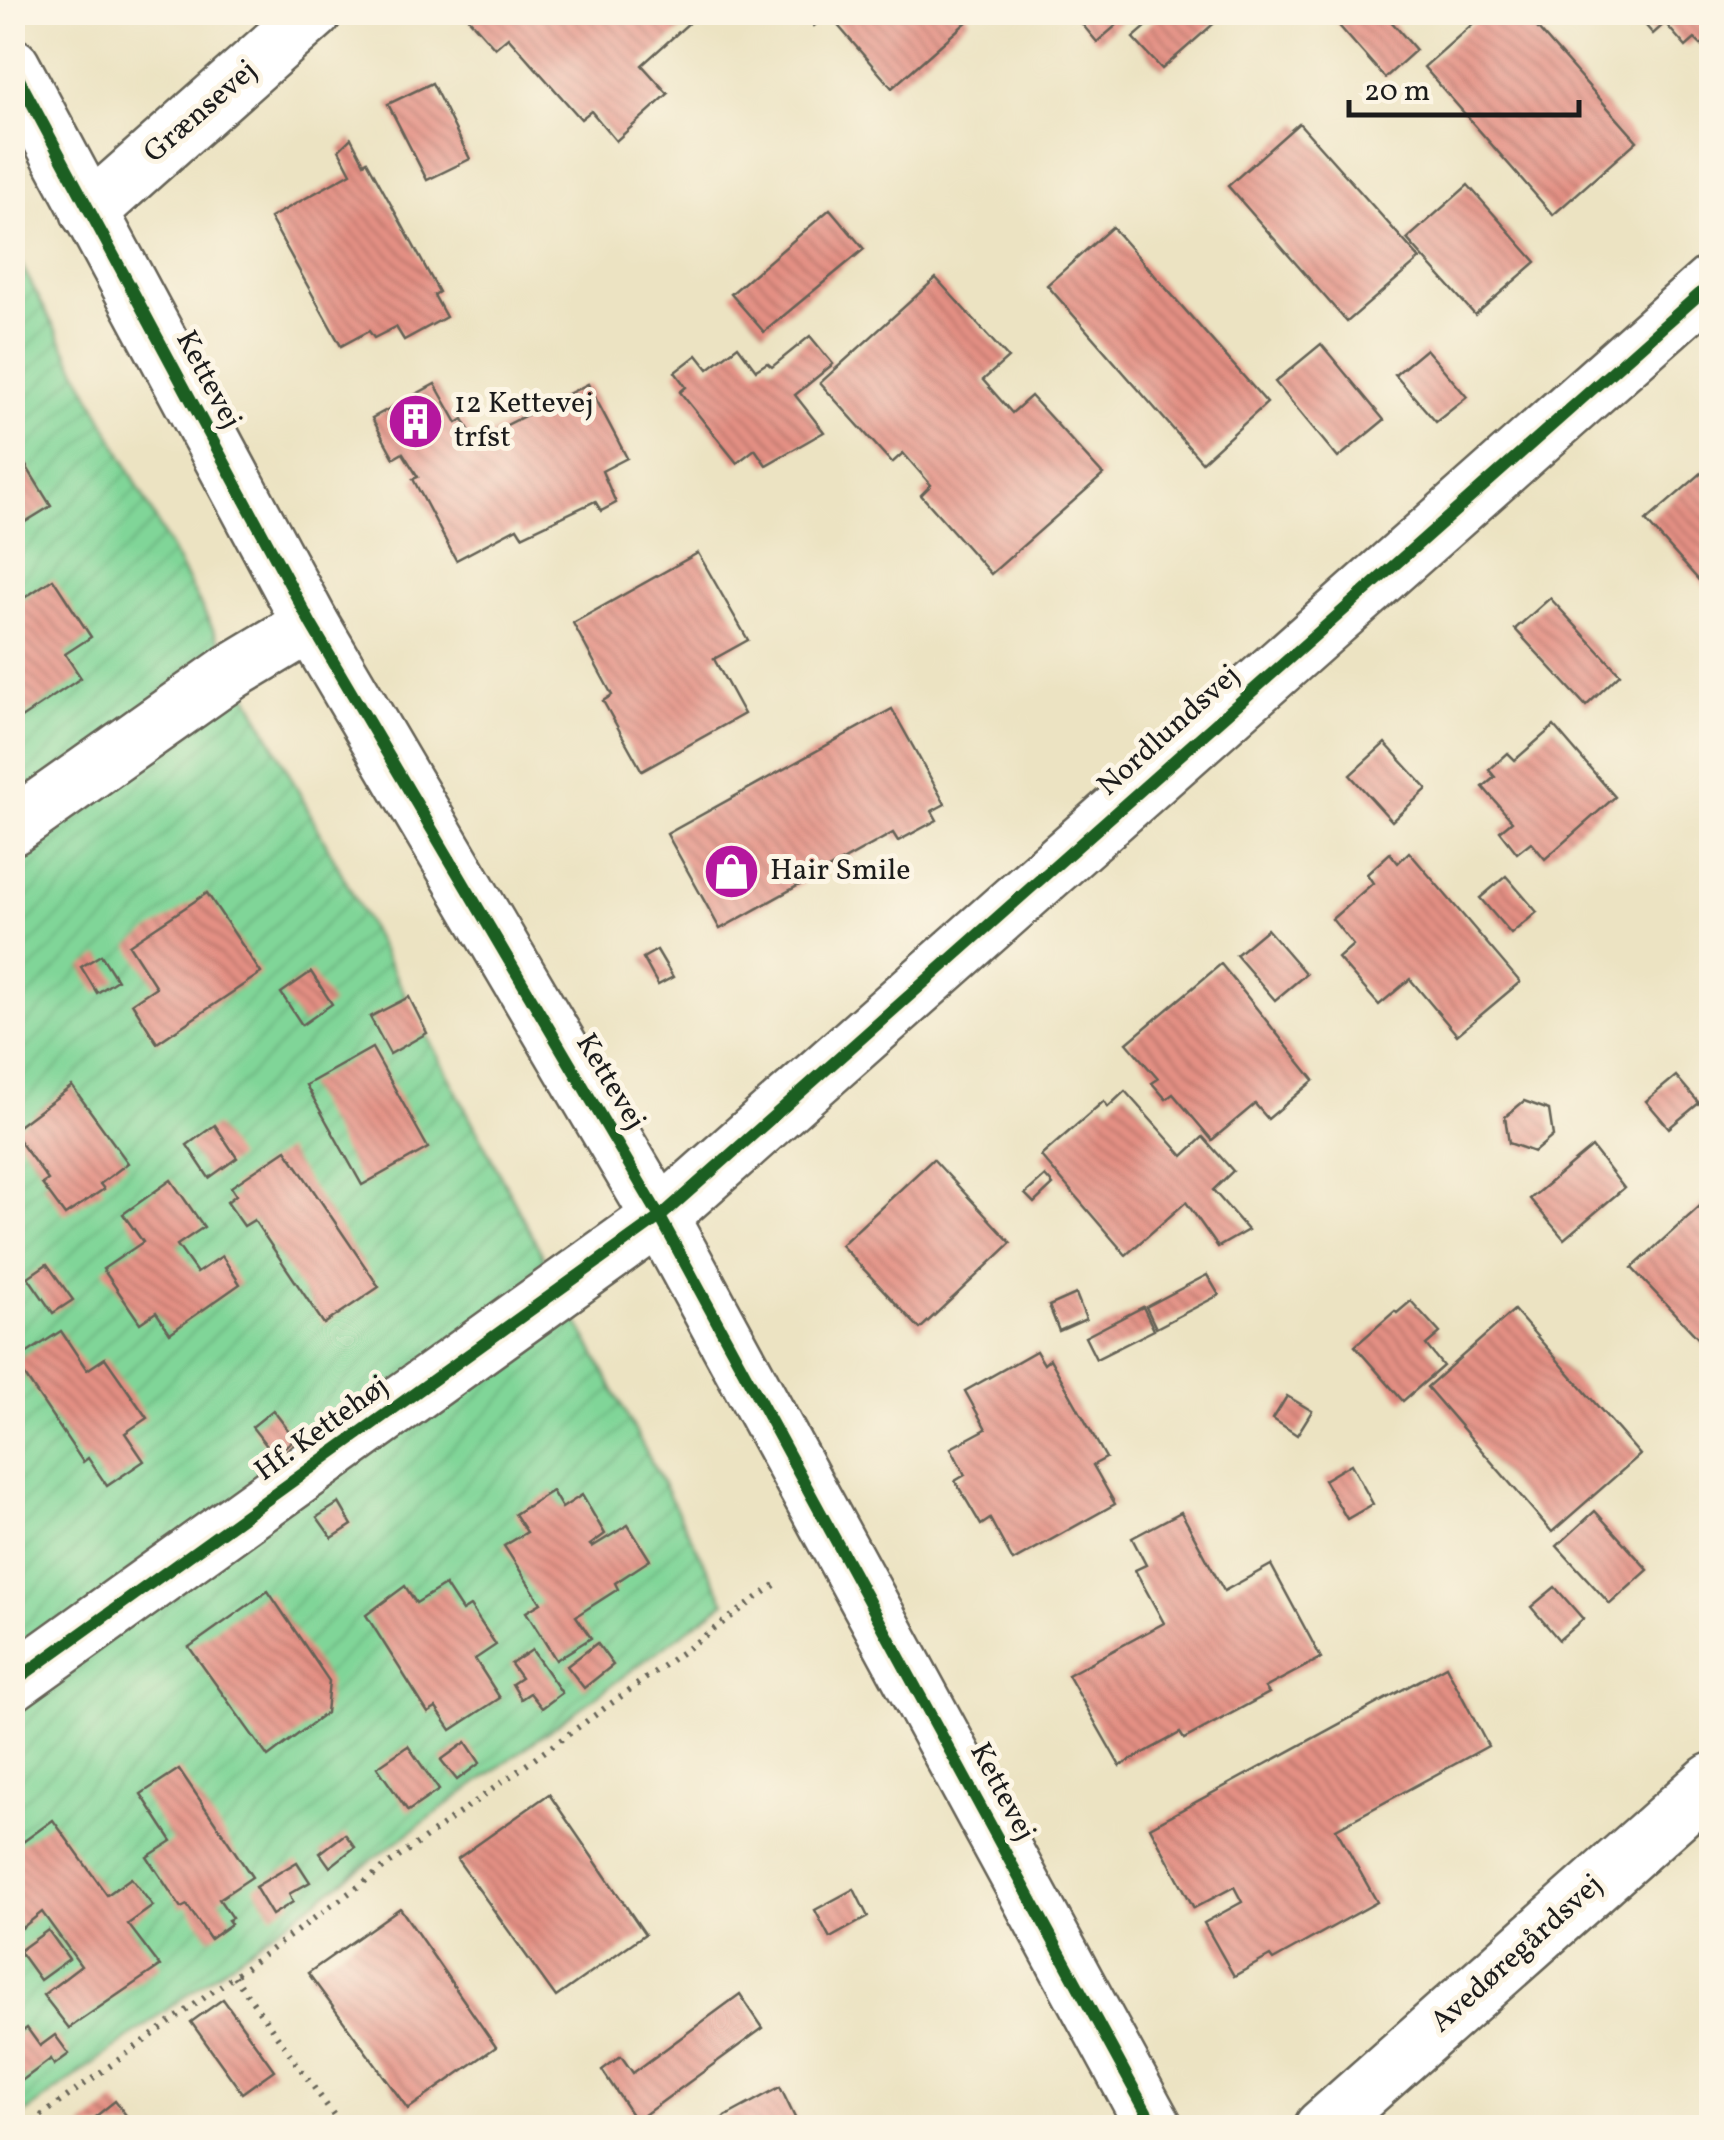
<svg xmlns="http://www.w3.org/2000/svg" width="1724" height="2140" font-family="Vollkorn,serif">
<defs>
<pattern id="garden-furrows" width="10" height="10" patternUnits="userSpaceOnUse" patternTransform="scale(2.5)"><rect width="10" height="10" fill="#80d598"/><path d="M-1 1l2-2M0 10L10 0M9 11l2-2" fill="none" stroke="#6eb682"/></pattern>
<pattern id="building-back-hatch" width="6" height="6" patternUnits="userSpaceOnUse" patternTransform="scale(2.5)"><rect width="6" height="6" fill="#e49084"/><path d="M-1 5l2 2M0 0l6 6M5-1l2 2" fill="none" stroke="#b8756b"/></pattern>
</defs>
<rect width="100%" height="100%" fill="#fcf5e5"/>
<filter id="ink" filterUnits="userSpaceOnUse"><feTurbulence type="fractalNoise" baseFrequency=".01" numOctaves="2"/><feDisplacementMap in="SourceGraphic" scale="20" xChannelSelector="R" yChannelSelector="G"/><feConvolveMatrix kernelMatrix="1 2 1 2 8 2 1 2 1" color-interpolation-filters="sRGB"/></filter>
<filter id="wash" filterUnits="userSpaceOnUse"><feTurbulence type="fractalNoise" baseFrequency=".0048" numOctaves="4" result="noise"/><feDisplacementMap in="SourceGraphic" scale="40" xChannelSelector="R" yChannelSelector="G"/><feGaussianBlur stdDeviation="2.25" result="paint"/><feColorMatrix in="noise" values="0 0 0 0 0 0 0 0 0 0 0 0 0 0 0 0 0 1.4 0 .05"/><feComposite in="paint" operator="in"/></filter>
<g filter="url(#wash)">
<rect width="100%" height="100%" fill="#ece3c2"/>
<!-- garden -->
<polygon fill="url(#garden-furrows)" stroke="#4e785a" stroke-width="2.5" points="12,247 725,1602 13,2122 12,2122"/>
<g id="blocks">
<!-- building -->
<g fill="url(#building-back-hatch)">
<polygon points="463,12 525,12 530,18 536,12 701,12 642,65 668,94 616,141 591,111 581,119 508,37 495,48"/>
<polygon points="802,12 965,12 970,19 892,88 828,14 814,26"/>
<polygon points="1072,12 1132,12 1097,42"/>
<polygon points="1163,12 1227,12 1162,69 1133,38"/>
<polygon points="1327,12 1383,12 1416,50 1385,78"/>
<polygon points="1486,12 1523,12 1637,141 1553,215 1424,67"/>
<polygon points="1634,12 1712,12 1712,35 1701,45 1695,39 1686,47 1665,23 1653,34"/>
<polygon points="432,83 470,159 427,180 388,104"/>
<polygon points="1299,123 1420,259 1347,322 1228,186"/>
<polygon points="351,138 364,163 367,161 439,292 434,295 446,317 404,340 396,327 374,338 369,331 341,346 270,218 351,173 339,150"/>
<polygon points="1468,185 1536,262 1475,315 1407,239"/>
<polygon points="830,209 864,249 764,332 731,294"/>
<polygon points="1112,227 1267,403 1202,462 1047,285"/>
<polygon points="936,278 1008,358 983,380 1012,413 1031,396 1103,475 991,574 921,495 931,485 903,453 892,463 820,383"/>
<polygon points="810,336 833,364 795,395 824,432 766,465 755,449 737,463 680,392 686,387 675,372 697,355 708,369 738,346 756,370 767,363 772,367"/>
<polygon points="1321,344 1384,420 1338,458 1275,382"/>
<polygon points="1426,349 1467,397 1436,422 1395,375"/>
<polygon points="435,384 457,423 463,419 475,441 588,384 627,458 602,471 616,503 601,511 595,501 522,536 517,528 456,560 413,479 418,477 403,453 394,458 372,418"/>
<polygon points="15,448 51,506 12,530 12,450"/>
<polygon points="1712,464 1712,595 1646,521"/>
<polygon points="698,553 748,640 714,659 744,714 642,771 603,701 612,695 573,623"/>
<polygon points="53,579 91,637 65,654 81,678 12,724 12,606"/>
<polygon points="1550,598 1620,674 1586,706 1515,629"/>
<polygon points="892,709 945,804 932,811 937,820 898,841 893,833 720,929 667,834"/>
<polygon points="1554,726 1615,797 1545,859 1531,842 1517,853 1500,831 1512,821 1483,787 1495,777 1489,770 1508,753 1515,760"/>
<polygon points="1385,743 1427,789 1392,821 1350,775"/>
<polygon points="1409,852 1520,982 1457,1035 1410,979 1379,1005 1338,958 1353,945 1332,919 1373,883 1367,874 1390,853 1398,863"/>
<polygon points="1506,876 1537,912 1511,934 1480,898"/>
<polygon points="207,893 261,973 157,1043 132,1003 156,987 129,945"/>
<polygon points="1267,929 1306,974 1275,1000 1236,955"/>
<polygon points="657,950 673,977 658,985 643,958"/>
<polygon points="101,955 117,980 97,993 81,967"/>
<polygon points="1221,964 1314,1080 1268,1119 1255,1104 1212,1140 1173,1094 1166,1099 1152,1083 1158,1079 1127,1043"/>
<polygon points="311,972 332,1004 302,1025 281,993"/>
<polygon points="409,997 427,1033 390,1054 370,1017"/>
<polygon points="372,1048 428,1148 362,1185 306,1085"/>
<polygon points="1676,1076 1699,1103 1669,1128 1646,1101"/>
<polygon points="72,1086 128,1163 100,1184 104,1189 65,1215 42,1184 48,1180 12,1131"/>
<polygon points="1125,1091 1183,1156 1203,1137 1233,1171 1213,1190 1248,1230 1218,1247 1186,1202 1126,1255 1041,1156 1104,1101 1108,1107"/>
<polygon points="1524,1101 1549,1110 1553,1136 1534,1152 1509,1143 1505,1117"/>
<polygon points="215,1125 237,1158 209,1178 187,1145"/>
<polygon points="1592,1147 1624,1188 1564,1239 1530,1199"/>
<polygon points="286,1150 379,1287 324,1324 254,1220 244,1226 227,1202 236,1195 231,1187"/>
<polygon points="933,1159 1011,1243 920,1329 841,1245"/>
<polygon points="1045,1176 1053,1185 1034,1203 1025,1194"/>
<polygon points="171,1180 204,1227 177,1245 197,1273 222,1256 240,1284 170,1333 156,1312 140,1323 103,1269 143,1242 123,1214"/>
<polygon points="1712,1195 1712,1353 1632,1268"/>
<polygon points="47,1264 73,1300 53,1313 28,1277"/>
<polygon points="1207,1275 1219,1295 1156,1328 1146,1307"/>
<polygon points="1076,1294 1086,1319 1059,1331 1049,1306"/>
<polygon points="1411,1301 1440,1333 1426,1345 1443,1366 1403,1401 1355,1346 1395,1311 1397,1313"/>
<polygon points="1143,1307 1154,1330 1096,1359 1085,1337"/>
<polygon points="1514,1310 1640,1455 1552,1532 1427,1387"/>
<polygon points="61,1331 87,1370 105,1358 147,1418 125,1433 144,1461 107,1486 88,1458 83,1462 15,1361"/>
<polygon points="1036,1351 1044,1364 1050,1359 1106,1458 1093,1465 1115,1504 1013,1561 990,1519 981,1525 955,1481 965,1475 951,1448 986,1429 965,1391"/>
<polygon points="1287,1396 1312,1411 1297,1435 1273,1419"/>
<polygon points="273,1410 295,1439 274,1455 252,1427"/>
<polygon points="1351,1464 1373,1504 1347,1519 1324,1480"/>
<polygon points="552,1491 562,1508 582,1495 605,1534 590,1545 592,1547 628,1525 650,1560 615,1583 618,1589 576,1616 591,1638 556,1660 526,1612 541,1603 504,1546 527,1532 515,1514"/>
<polygon points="339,1503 352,1525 332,1538 317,1517"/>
<polygon points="1595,1511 1648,1570 1610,1604 1557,1546"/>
<polygon points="1181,1512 1224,1591 1271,1565 1321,1658 1265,1688 1269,1693 1184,1739 1180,1733 1120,1766 1068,1675 1164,1623 1135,1570 1146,1565 1132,1538"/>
<polygon points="445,1585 462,1611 470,1606 496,1645 475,1659 500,1698 451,1730 436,1708 428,1713 366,1615 405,1586 416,1603"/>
<polygon points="1555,1587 1583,1619 1559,1640 1531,1607"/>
<polygon points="268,1591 329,1681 326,1713 268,1757 189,1647"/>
<polygon points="597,1643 613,1665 584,1688 567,1666"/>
<polygon points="532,1650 562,1693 542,1708 530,1693 521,1699 512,1684 521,1678 511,1664"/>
<polygon points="1446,1666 1488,1746 1336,1829 1377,1902 1273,1960 1270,1956 1234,1976 1204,1923 1242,1902 1234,1887 1194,1908 1150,1827"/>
<polygon points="466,1742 480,1763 457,1780 441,1760"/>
<polygon points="408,1746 439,1790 408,1811 377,1767"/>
<polygon points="179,1769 252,1877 219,1899 232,1918 228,1920 231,1924 210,1939 187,1905 181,1908 147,1857 172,1841 141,1794"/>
<polygon points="549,1794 645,1934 556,1997 457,1859"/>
<polygon points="53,1820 107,1895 131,1878 153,1906 128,1924 160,1966 69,2028 43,1995 81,1966 42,1912 22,1928 12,1915 12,1850"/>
<polygon points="345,1834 355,1847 330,1867 320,1853"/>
<polygon points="297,1862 310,1882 289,1894 293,1902 272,1915 255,1887"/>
<polygon points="854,1889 868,1917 830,1938 815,1910"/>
<polygon points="400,1908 496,2047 408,2109 308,1973"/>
<polygon points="48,1930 69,1959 40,1980 19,1951"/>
<polygon points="740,1994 763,2028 636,2121 602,2070 621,2056 633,2073"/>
<polygon points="223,1999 274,2070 242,2093 191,2022"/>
<polygon points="27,2028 40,2046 55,2035 69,2054 54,2065 51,2059 12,2088 12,2039"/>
<polygon points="780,2087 800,2128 704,2128"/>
<polygon points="115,2101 136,2128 81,2128"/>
</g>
</g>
</g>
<g filter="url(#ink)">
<use href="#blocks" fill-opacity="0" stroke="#656256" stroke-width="2.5"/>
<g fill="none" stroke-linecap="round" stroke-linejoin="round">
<defs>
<g id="minor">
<polyline points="12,66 311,624 660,1217 1155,2128"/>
<polyline points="89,212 314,12"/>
<polyline points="12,827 231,672 311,624"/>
<polyline points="12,1683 660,1217 1712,283"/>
<polyline points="1322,2128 1712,1781"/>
</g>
</defs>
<!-- minor casing -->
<use href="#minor" stroke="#656256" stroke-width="60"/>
<!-- path -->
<g stroke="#656256" stroke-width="6" stroke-dasharray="2.5 8" stroke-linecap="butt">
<polyline points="234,1976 343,2128"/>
<polyline points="24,2128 779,1582"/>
</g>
<!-- minor -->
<use href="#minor" stroke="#fff" stroke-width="55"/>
<defs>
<g id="cycleway">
<polyline points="12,66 311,624 660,1217 1155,2128"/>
<polyline points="12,1683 660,1217 1712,283"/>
</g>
</defs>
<!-- cycleway casing -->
<use href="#cycleway" stroke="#fcf5e5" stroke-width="19"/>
<!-- cycleway -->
<use href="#cycleway" stroke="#1b5e20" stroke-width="12"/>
</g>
</g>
<!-- icons -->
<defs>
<symbol id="building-disc" viewBox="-11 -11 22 22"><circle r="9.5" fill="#b5179e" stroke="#fcf5e5"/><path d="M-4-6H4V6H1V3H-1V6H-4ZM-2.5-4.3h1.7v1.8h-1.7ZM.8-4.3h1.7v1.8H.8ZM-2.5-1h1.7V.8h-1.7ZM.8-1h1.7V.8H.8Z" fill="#fff"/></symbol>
<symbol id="shop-disc" viewBox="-11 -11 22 22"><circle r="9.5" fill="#b5179e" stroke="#fcf5e5"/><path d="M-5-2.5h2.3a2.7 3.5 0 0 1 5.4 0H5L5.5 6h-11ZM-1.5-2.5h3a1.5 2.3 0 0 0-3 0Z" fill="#fff"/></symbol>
</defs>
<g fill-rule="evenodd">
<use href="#building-disc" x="384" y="390" width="63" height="63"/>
<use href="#shop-disc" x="700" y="840" width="63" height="63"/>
</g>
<g text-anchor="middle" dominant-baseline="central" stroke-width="10" stroke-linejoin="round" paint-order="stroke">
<!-- street labels -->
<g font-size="30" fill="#1c1c1c" stroke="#fcf5e5">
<text transform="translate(201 112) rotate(-41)">Grænsevej</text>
<text transform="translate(208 380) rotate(62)">Kettevej</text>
<text transform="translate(1169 731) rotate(-42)">Nordlundsvej</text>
<text transform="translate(610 1082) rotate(59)">Kettevej</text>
<text transform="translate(322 1429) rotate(-36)">Hf. Kettehøj</text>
<text transform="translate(1002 1792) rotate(62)">Kettevej</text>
<text transform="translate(1517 1954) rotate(-42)">Avedøregårdsvej</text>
</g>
<!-- poi labels -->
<g font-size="30" fill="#1c1c1c" stroke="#fcf5e5" text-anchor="start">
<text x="454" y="404">12 Kettevej<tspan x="454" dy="34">trfst</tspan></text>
<text x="770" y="871">Hair Smile</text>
</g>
</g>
<!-- margin -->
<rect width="1724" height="2140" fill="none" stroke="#fcf5e5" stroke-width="50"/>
<!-- scale -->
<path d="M1349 100v15h230v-15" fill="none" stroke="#1c1c1c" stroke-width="5"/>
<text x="1364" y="100" font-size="30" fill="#1c1c1c" stroke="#fcf5e5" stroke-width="8" paint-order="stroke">20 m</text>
</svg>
